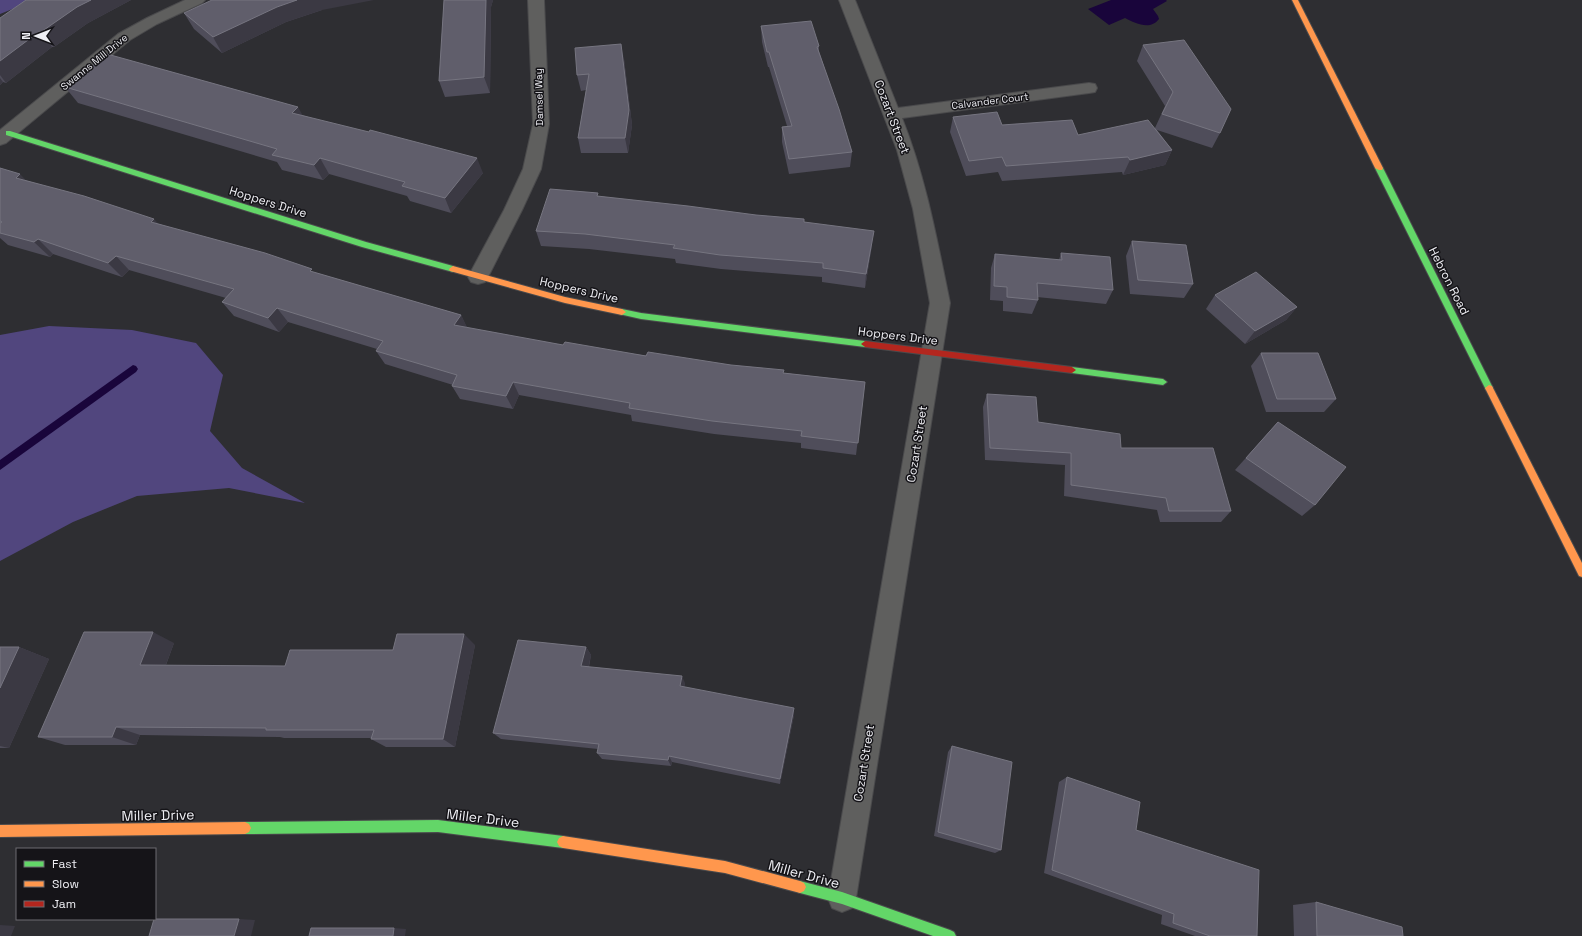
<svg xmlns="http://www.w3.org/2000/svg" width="1582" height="936" font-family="'Space Grotesk',sans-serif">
<rect width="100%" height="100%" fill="#2e2e32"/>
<!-- forest -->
<g fill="#51467e">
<polygon points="0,0 35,0 0,14"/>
<polygon points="49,326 132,330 196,343 223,375 210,431 242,468 305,503 229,488 137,496 73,522 0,561 0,335"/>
</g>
<!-- water -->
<path fill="#19053b" d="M1111,0H1166L1167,1L1153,9L1158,16L1159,19C1150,31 1135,23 1125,18L1109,25L1088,9Z"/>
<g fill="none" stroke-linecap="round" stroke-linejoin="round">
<!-- stream -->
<polygon fill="#19053b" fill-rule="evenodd" points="133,365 136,366 138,369 136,372 0,470 0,460"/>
<defs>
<g id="street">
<polygon points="185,0 205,0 202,3 157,24 130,40 6,143 0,145 0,130 118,34 147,18"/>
<polygon points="528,0 544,0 549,124 541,169 522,210 488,277 485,282 478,284 471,282 468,277 504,210 523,169 533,124"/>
<path d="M839,0H855L898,108L1089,83L1095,84L1097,88L1095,92L1089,93L902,118C926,178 937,240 950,303L856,898L852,908L842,912L832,908L828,898L930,303L913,209L897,150Z"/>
</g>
<g id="fast">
<polygon points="6,131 10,131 366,242 453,266 457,269 453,272 362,247 6,135"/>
<polygon points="1376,166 1379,166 1383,168 1493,388 1492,390 1486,390 1375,168"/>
<polygon points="622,309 641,313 865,341 869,344 865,347 641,319 619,314 618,312"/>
<polygon points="1072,367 1163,379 1167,382 1163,385 1072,373 1068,370"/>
<polygon points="438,820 563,836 567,838 569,842 567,846 563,848 438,832 245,834 241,832 239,828 241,824 245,822"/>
<polygon points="800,881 842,892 950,930 954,932 956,936 933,936 842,904 800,893 796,891 794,887 796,883"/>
</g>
<g id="slow">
<polygon points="1292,0 1298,0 1383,168 1382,170 1379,170 1375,168"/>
<polygon points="453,266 565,297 622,309 626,312 622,315 565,303 450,271 449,269"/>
<polygon points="1489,385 1492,386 1582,563 1582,577 1579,576 1485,388"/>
<polygon points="245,822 249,824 251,828 249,832 245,834 0,837 0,825"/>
<polygon points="563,836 725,861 800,881 804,883 806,887 804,891 800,893 725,873 563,848 559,846 557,842 559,838"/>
</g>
<polygon id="jam" points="865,341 1072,367 1076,370 1072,373 865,347 861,344"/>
</defs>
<!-- street casing -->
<use href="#street" stroke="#4a4a4c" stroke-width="2"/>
<!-- fast casing -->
<use href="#fast" stroke="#4a4a4c" stroke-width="2"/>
<!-- slow casing -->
<use href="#slow" stroke="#4a4a4c" stroke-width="2"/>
<!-- jam casing -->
<use href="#jam" stroke="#4a4a4c" stroke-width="2"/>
<!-- street -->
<use href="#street" fill="#5f5f5e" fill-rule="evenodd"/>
<!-- fast -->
<use href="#fast" fill="#63d668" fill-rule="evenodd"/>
<!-- slow -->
<use href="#slow" fill="#ff974d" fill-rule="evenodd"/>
<!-- jam -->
<use href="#jam" fill="#b3261e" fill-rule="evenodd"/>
</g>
<!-- wall -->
<g fill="#4f4d5a">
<polygon points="26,0 131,0 88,23 54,47 52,47 6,83 3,82 0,85 0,18"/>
<polygon points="444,0 493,0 491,7 490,93 445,97 439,81"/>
<polygon points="322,10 286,22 222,53 194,29 184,13"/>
<polygon points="761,26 819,46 819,51 852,152 850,167 789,174 782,142 782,127 787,126 769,67 768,67 762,42"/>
<polygon points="1143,45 1220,133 1212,148 1157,130 1172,150 1165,165 1123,175 1122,172 1002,181 998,172 966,176 950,132 953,117 1002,125 1078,135 1155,128 1165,106 1137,61"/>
<polygon points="624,59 632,125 628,153 581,153 578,138 586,90 581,91 577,75"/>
<polygon points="65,87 302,115 483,173 451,213 410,201 407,196 329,174 323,180 282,170 277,162 78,103"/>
<polygon points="0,168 25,180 159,224 313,272 461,315 467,328 563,345 784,373 865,382 856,455 801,448 801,443 714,434 632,421 631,415 519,395 513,409 460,399 452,386 453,385 385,364 376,351 377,349 288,322 279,332 234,316 222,302 226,298 129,270 122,277 53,254 50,257 8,245 0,238"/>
<polygon points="598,196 804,222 872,245 865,288 822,282 822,277 721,269 676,263 675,259 589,249 541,246 536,231"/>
<polygon points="1132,241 1193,284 1184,298 1130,294 1126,256"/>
<polygon points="1061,253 1113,290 1106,304 1037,297 1038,300 1032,314 1003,311 1003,301 990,300 991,268 995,254 1059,260"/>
<polygon points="1215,295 1297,307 1286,320 1245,344 1206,309"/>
<polygon points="1261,353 1336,399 1324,412 1266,412 1251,366"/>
<polygon points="987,394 1038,422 1121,448 1231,511 1221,522 1160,522 1157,510 1064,496 1065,465 985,460 983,407"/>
<polygon points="1278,422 1315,505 1302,516 1235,470"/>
<polygon points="174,643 166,665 285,666 393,650 475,645 455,747 386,747 371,739 372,738 284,738 280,737 140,735 136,745 65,745 38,737"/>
<polygon points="0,647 19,647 49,659 9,748 0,748"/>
<polygon points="586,647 591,655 589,667 685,683 684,687 794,715 780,784 672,762 671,766 602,759 597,753 598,749 501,739 493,733"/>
<polygon points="952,746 1001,850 995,853 934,836 948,752"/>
<polygon points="1067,777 1136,830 1257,936 1195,936 1161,924 1162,915 1044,873 1059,782"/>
<polygon points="1316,902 1403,936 1294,936 1293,905"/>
</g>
<!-- shaded-wall -->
<g fill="#3b3943">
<polygon points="91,0 131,0 88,23 54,47 41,32 77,7"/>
<polygon points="297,0 374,0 322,10 286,22 222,53 213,37 277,7"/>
<polygon points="486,0 493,0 491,7 490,93 484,77"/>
<polygon points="40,31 52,47 6,83 0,75 0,61"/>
<polygon points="621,44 624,59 632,125 628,153 625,138"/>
<polygon points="0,78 3,82 0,85"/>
<polygon points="298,107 307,123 292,113"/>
<polygon points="1172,150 1165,165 1123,175 1130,160"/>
<polygon points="320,158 329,174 323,180 314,165"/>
<polygon points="477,158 483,173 451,213 445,198"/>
<polygon points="20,174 34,189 16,178"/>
<polygon points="154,219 167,233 151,222"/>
<polygon points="874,231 872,245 865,288 866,274"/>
<polygon points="38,239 53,254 50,257 34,242"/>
<polygon points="116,256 129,270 122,277 108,263"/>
<polygon points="1297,307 1286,320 1245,344 1255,331"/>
<polygon points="277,308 288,322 279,332 268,318"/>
<polygon points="461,315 468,329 454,325"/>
<polygon points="513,382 519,395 513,409 506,396"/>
<polygon points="153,632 174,643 162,675 140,665"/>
<polygon points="464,634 475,645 455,747 443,739"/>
<polygon points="19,647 49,659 9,748 0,746 0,688"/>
<polygon points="586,647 591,655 587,674 581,666"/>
<polygon points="682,676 685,683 683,693 680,686"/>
<polygon points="794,708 794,715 780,784 780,779"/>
<polygon points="116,727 140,735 136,745 112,737"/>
<polygon points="669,756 672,762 671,766 668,760"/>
<polygon points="239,919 255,920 251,936 234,936"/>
<polygon points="0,925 15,926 11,936 0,936"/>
<polygon points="394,928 406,929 405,936 393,936"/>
</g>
<!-- building -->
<g fill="#605e6b" stroke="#767580">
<polygon points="26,0 91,0 77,7 41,32 40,31 0,61 0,18"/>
<polygon points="212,0 297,0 277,7 213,37 184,13"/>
<polygon points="444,0 486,0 484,77 439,81"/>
<polygon points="811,21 819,46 817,47 839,109 852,152 789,159 782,127 792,126 769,52 767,52 761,26"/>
<polygon points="1184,40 1231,109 1220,133 1162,114 1173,92 1143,45"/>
<polygon points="621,44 629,110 625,138 578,138 589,74 577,75 575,48"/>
<polygon points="107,54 298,107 292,113 369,132 370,130 477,158 445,198 402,186 405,182 320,158 314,165 272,155 277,149 65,87"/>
<polygon points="997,112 1002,125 1072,120 1078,135 1148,120 1172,150 1130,160 1128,157 1006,166 1002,157 969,161 953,117"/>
<polygon points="0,168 20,174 16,178 84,196 154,219 151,222 265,253 312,269 310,271 461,315 454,325 563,345 565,342 646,356 648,352 731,365 784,370 783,373 865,382 858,443 801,436 802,431 712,421 629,408 630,403 513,382 506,396 452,386 457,375 376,351 383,341 277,308 268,318 222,302 234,289 116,256 108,263 38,239 34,242 0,233 0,223 2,222 0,221"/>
<polygon points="550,189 598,193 597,196 688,206 756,215 804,219 804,222 874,231 866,274 823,268 823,263 720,255 673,248 675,245 585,234 536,231"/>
<polygon points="1132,241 1186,245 1193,284 1138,280"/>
<polygon points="1061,253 1110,257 1113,290 1037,283 1038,300 1007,297 1007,287 994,286 995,254 1062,260"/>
<polygon points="1256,272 1297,307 1255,331 1215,295"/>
<polygon points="1261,353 1318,353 1336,399 1277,399"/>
<polygon points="987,394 1036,397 1038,422 1120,434 1121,448 1213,448 1231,511 1169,511 1166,498 1071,485 1071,453 990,448"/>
<polygon points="1278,422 1346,467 1315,505 1246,458"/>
<polygon points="84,632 153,632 140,665 285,666 290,650 393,650 397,634 464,634 443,739 371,739 374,730 266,730 266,728 116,727 112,737 38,737"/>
<polygon points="518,640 586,647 581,666 682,676 680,686 794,708 780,779 669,756 668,760 597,753 599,744 493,733"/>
<polygon points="0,647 19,647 0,688"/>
<polygon points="952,746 1012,762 1001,850 938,832"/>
<polygon points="1067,777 1140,802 1136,830 1259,870 1257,936 1210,936 1173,923 1174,914 1052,870"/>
<polygon points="1316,902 1402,927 1403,936 1317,936"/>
<polygon points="154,919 239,919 234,936 149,936"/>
<polygon points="311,928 394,928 393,936 309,936"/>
</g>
<g text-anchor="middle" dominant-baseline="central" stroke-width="3" stroke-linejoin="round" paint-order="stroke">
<!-- far-street labels -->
<g font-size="10" fill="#eeeef3" stroke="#151418">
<text transform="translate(94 62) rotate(-39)">Swanns Mill Drive</text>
<text transform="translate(539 97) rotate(-91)">Damsel Way</text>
<text transform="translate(990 101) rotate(-7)">Calvander Court</text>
</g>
<!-- street labels -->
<g font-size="12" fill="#eeeef3" stroke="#151418">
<text transform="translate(892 117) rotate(69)">Cozart Street</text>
<text transform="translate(268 202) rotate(17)">Hoppers Drive</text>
<text transform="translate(1449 281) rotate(63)">Hebron Road</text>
<text transform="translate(579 290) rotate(13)">Hoppers Drive</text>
<text transform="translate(898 336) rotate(7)">Hoppers Drive</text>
<text transform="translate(917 444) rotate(-81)">Cozart Street</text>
<text transform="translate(864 763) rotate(-81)">Cozart Street</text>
</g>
<!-- near-street labels -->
<g font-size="14" fill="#eeeef3" stroke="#151418">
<text transform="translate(158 815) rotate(-1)">Miller Drive</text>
<text transform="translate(483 818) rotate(7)">Miller Drive</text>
<text transform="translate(804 874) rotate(15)">Miller Drive</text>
</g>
</g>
<!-- legend -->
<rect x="16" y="848" width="140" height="72" fill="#151418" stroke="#6c6b70"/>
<rect x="24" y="861" width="20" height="6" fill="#63d668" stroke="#6c6b70"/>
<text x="52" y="868" font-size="12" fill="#eeeef3">Fast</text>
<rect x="24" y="881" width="20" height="6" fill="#ff974d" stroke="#6c6b70"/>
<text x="52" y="888" font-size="12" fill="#eeeef3">Slow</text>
<rect x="24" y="901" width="20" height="6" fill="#b3261e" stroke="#6c6b70"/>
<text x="52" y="908" font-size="12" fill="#eeeef3">Jam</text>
<!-- north arrow -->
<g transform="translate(36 36) rotate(270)" stroke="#151418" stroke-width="3" paint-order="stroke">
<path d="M0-3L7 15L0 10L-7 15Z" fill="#eeeef3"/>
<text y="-6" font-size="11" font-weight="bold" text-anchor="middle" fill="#eeeef3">N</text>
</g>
</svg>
